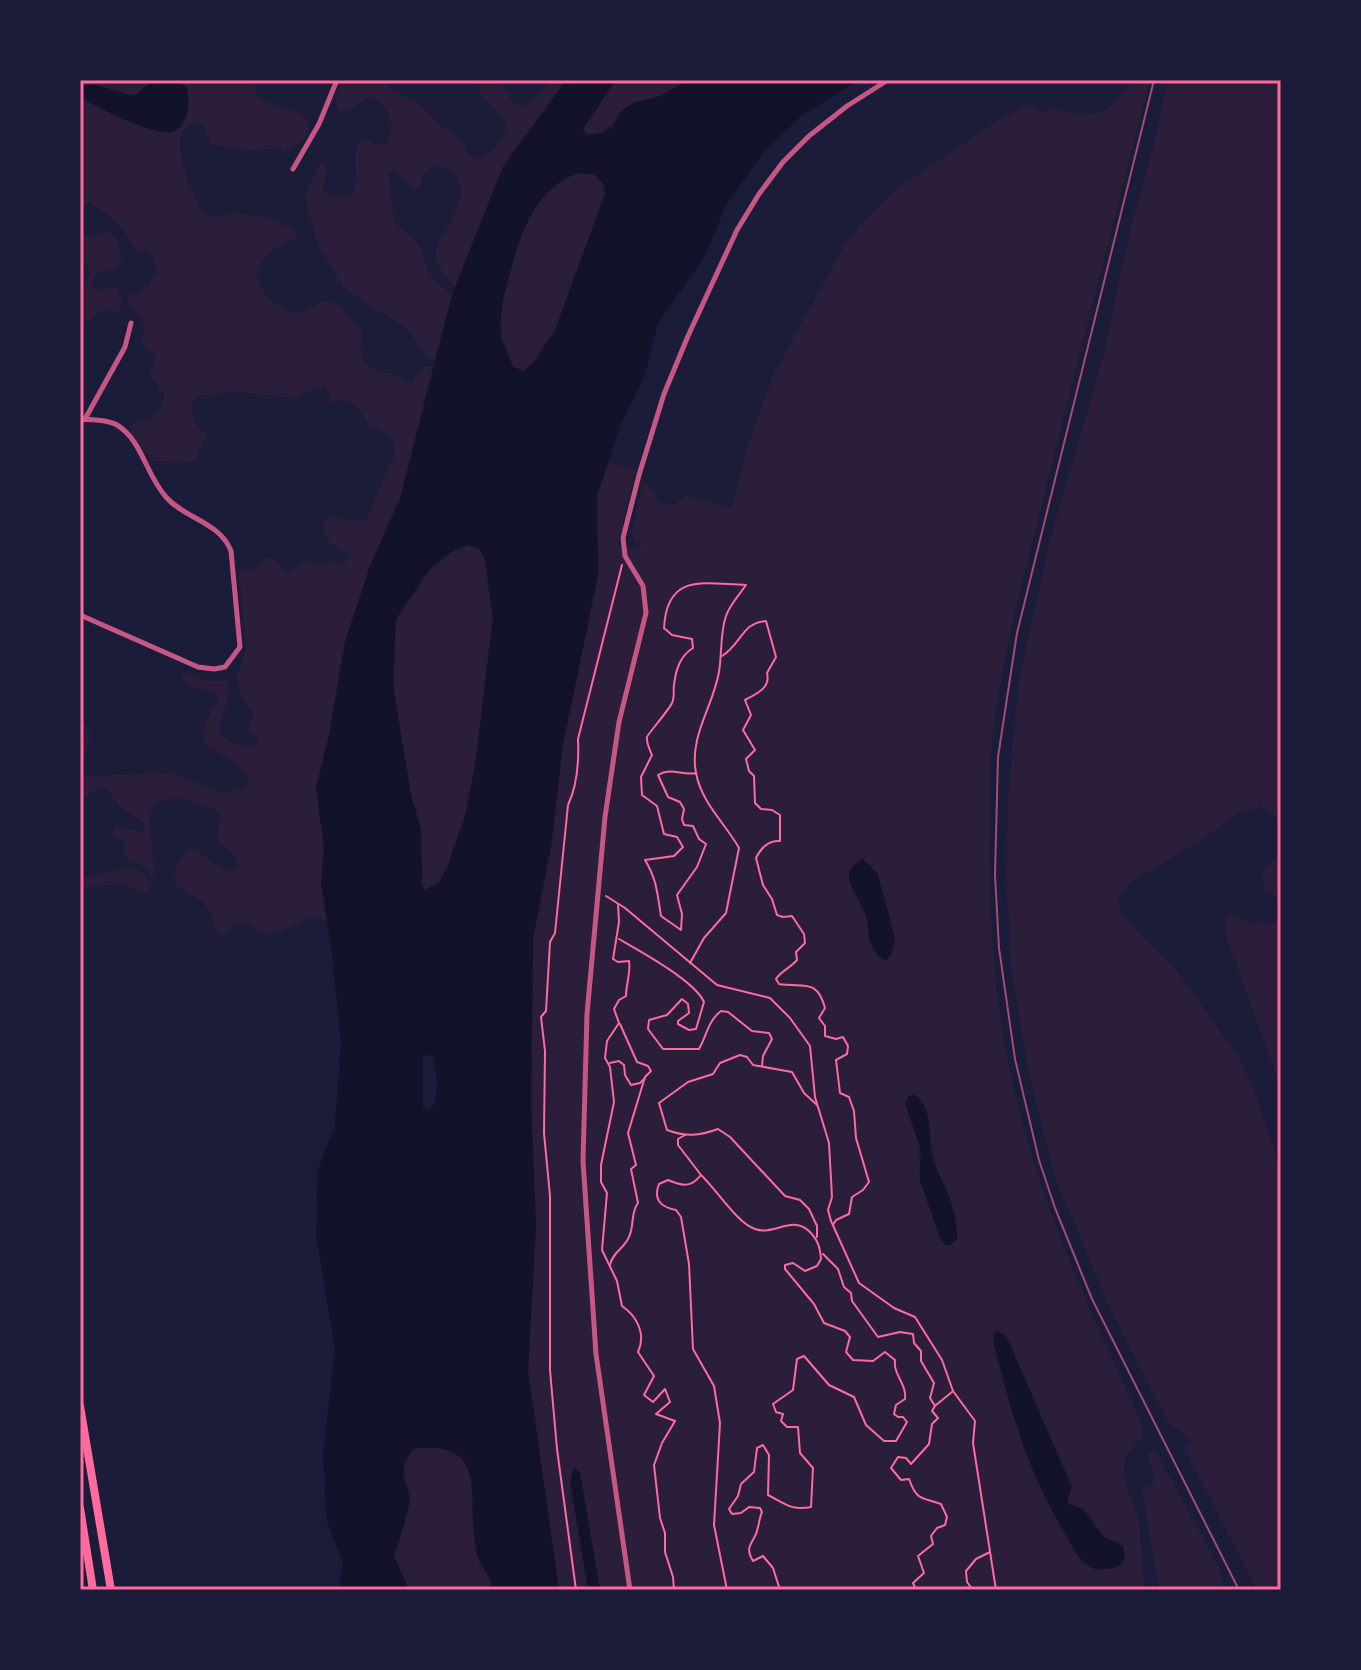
<svg xmlns="http://www.w3.org/2000/svg" width="1361" height="1670" font-family="Lato,sans-serif">
<rect width="100%" height="100%" fill="#1b1b3a"/>
<!-- green -->
<g fill="#2a1e3b" fill-rule="evenodd">
<polygon points="80,80 154,80 133,96 96,85 84,85 80,89"/>
<path d="M177,80H254L257,96L266,102L302,113L310,127C305,140 299,146 285,151L278,148L250,150L212,145L201,122C159,124 193,195 203,214C215,219 222,215 234,214C254,212 279,222 296,230V238C286,246 273,247 265,258C261,263 257,270 257,275C257,290 282,313 296,313C305,314 317,304 325,300L339,305L363,332C360,350 359,367 381,372C386,373 390,372 394,374C401,378 401,383 410,384L423,367H433L400,499L370,566L345,642L329,735L316,788L324,847L321,883L327,920L309,918L281,931L264,934L251,925L236,923L222,938C213,929 213,915 205,905C198,896 178,891 175,883C173,878 175,870 177,865C192,833 202,858 215,864C220,867 226,869 232,872L237,866C232,845 222,849 216,836L220,824L219,813L212,808L175,796L153,806L149,821L155,872L152,878L145,866L128,860L123,852L125,843L113,837L112,832L116,826L141,832L145,829L144,823L120,807L106,789L98,788L80,800V776L171,773L224,793L246,787L248,779C234,742 177,763 218,701L216,692L188,686L181,676L183,673L206,681H228V696L219,732C232,743 240,751 258,744L257,739L248,731L254,713L243,700L236,678L246,651L239,574L241,570L255,569L265,558C279,557 278,565 286,573L306,562L321,566L333,562L343,567L349,556L331,544L322,531L327,518C340,515 353,524 366,519L395,454L394,443L389,436L370,426L356,405L343,400L331,403L329,391L325,387H318L294,398L229,391L214,396L199,395C184,409 194,424 207,435L194,462L153,461L131,432L132,424L138,419L150,420L162,405L164,395L151,376V370L156,355L141,344C146,322 145,320 128,304L129,296L145,289L158,271C154,255 152,250 135,250C126,231 110,213 90,203L85,204L80,222V96L94,107L187,88Z"/>
<path d="M344,80H384L389,87L422,106L441,126L454,133L470,156L476,159C492,153 501,144 507,128L503,118L480,94V86L474,80H499L512,101L521,106L531,103L551,80H566L503,167L455,287C418,249 445,243 458,204C460,198 462,192 460,186C454,163 426,156 419,187L414,190L396,172L388,171L395,223L418,243L431,276L452,295L435,360H429L411,334L400,324L367,304L342,286L321,249L314,233L305,194L319,165L323,163L328,170L323,186L326,194L337,198L352,195C362,179 348,158 360,142L368,140L375,145L385,144C397,129 389,101 369,96L352,109L339,112C332,101 339,90 344,80Z"/>
<path d="M616,80H688C679,85 669,92 659,96C651,99 641,100 633,103C610,114 620,130 587,135L583,129Z"/>
<path d="M1132,80H1150C1118,204 1086,328 1055,453C1034,539 1009,624 996,711C990,746 990,782 990,816C988,894 992,969 1005,1046C1029,1181 1086,1303 1143,1426L1142,1437L1125,1457L1124,1479L1139,1521L1145,1590H559L528,1371L536,1226L531,1106L533,939L551,846L563,744L598,575L597,496L608,461L636,470L617,546L642,548L633,538L632,529L642,486L645,484L651,488L661,505L675,504L686,495L731,508L749,442L774,373L846,243L869,215L895,190L1000,119L1023,107L1035,106L1041,114L1051,108C1093,119 1107,120 1132,80ZM930,1130C930,1170 956,1198 957,1239L940,1238L920,1180L919,1141ZM999,1331L1008,1340L1071,1487L1067,1503L1087,1513L1104,1537L1119,1543L1117,1567L1095,1570C1078,1558 1071,1544 1061,1527C1026,1468 1010,1406 993,1340Z"/>
<polygon points="1168,80 1279,80 1281,91 1281,823 1272,812 1261,807 1241,812 1190,847 1128,884 1118,901 1121,914 1178,972 1240,1059 1258,1101 1281,1170 1281,1590 1257,1590 1185,1449 1185,1446 1193,1441 1168,1422 1109,1306 1055,1178 1028,1070 1011,968 1006,873 1008,796 1019,679 1051,537 1103,357 1131,226 1150,160"/>
<path d="M578,173L595,175L603,184L605,194L555,330L534,362L524,371L513,367C509,356 502,344 501,332C499,314 504,294 509,277C519,235 534,188 578,173Z"/>
<path d="M80,230L84,235L92,237L108,231C118,239 121,249 122,262L117,268L97,273L91,282L93,288L100,290L116,287L122,300L121,309L114,313L104,309L87,322L80,321V281L87,280L90,271L80,258Z"/>
<polygon points="468,545 480,549 485,560 493,618 476,758 466,813 448,865 439,883 425,890 422,885 421,830 411,795 393,686 396,619 430,569 451,552"/>
<path d="M80,720C95,729 91,751 80,762Z"/>
<polygon points="1281,852 1281,896 1277,897 1265,889 1261,878 1267,866"/>
<polygon points="127,868 136,868 153,883 147,894 123,884 80,887 80,878"/>
<polygon points="1231,915 1254,924 1260,921 1271,924 1281,921 1281,1088 1226,936 1226,917"/>
<path d="M427,1447C488,1449 468,1503 476,1544C477,1550 477,1557 480,1562C486,1574 492,1576 491,1590H409L394,1556C399,1539 406,1522 409,1505C413,1480 393,1478 413,1449Z"/>
<polygon points="1150,1452 1157,1453 1224,1578 1220,1590 1159,1590 1142,1489 1152,1485 1155,1479 1148,1457"/>
</g>
<!-- water -->
<g fill="#12122b" fill-rule="evenodd">
<path d="M154,80H177L187,88C190,101 189,128 172,132C154,136 94,107 80,96V89L84,85H96L134,96Z"/>
<path d="M566,80H616L583,129L587,135L603,133L613,126L621,111L634,103L660,96L688,80H859L800,117L764,152L726,205L705,256L658,323L644,378L621,423L597,496L598,575L563,744L551,846L533,939L531,1106L536,1226L528,1371L559,1590H491C492,1576 485,1574 480,1562C477,1557 476,1549 475,1544C467,1496 490,1439 413,1449C392,1478 413,1480 409,1505C406,1522 399,1539 394,1556L409,1590H338L343,1563L327,1521L323,1454L335,1351L316,1234L318,1170L335,1125L341,1041L332,953L321,883L324,847L316,788L329,735L345,642L370,566L400,499L452,295L503,167ZM578,173L595,175L603,184L605,194L555,330L534,362L524,371L513,367C509,356 502,344 501,332C499,314 504,294 509,277C519,236 535,188 578,173ZM468,545L480,549L485,560L493,618L476,758L466,813L448,865L439,883L425,890L422,885L421,830L411,795L393,686L396,619L430,569L451,552ZM429,1054L434,1058C436,1074 441,1098 429,1111L423,1108V1057Z"/>
<path d="M863,859L878,874L895,938L891,955L886,960L882,959C863,941 872,934 865,913C860,896 833,873 863,859Z"/>
<path d="M913,1094C936,1108 926,1137 933,1159C935,1169 942,1179 946,1189C953,1204 957,1223 957,1239L951,1245H946L940,1238L920,1180L921,1150L905,1104L908,1097Z"/>
<path d="M995,1331L1004,1334L1008,1340L1072,1487L1067,1503L1083,1509L1104,1537L1123,1546L1125,1557C1122,1566 1115,1568 1106,1569C1082,1572 1074,1549 1064,1531C1027,1471 1010,1408 993,1340Z"/>
<polygon points="574,1467 580,1472 600,1590 588,1590 570,1482"/>
</g>
<g fill="none" stroke-linecap="round" stroke-linejoin="round">
<!-- path -->
<g stroke="#ff6b9d" stroke-width="2">
<path d="M722,656C741,645 742,622 766,621L776,657L767,673C771,688 756,694 745,700L751,715L743,730L755,750L746,759L749,771L754,776L755,803L761,809L772,810L780,815V841C768,840 761,848 756,858L763,885L772,899L777,915L783,917L792,916L804,934L805,943L796,952L797,960C790,968 780,972 776,979L779,984C804,988 817,978 825,1008L819,1018L825,1026V1036L836,1039L843,1037L848,1046L847,1054L836,1060L840,1093L849,1097L854,1111L856,1138L869,1182L863,1190L852,1197L849,1214L836,1220L833,1225"/>
<polyline points="606,896 625,908 717,985 770,998 790,1018 810,1046 815,1097 829,1143 832,1197 828,1210 831,1221 859,1283 894,1308 915,1317 942,1360 953,1391 975,1421 973,1443 996,1590"/>
<path d="M618,904L619,922L613,959L618,962L629,961C631,973 626,984 626,996L619,1000L614,1009L619,1023L607,1041L605,1058L610,1067L614,1102L601,1165V1182L607,1193L602,1250L617,1281L622,1306C638,1317 646,1335 638,1352L654,1376L644,1395L653,1402L665,1389L670,1402L656,1414L675,1421L662,1443L654,1465L660,1518L665,1533V1552L673,1577L674,1590"/>
<path d="M619,939C640,951 695,981 704,1002L696,1029L689,1030L678,1024V1021L689,1013L688,1004L682,999L667,1015L649,1020L648,1029L663,1049H699C707,1035 708,1021 721,1011L728,1012L752,1031L769,1033L772,1039L763,1056L762,1066"/>
<path d="M690,963L704,938L726,913L739,848C725,823 702,804 696,773C689,736 713,707 719,672C722,654 720,633 726,616C729,606 739,595 746,585C704,584 667,572 664,628L672,635L692,639L693,648C680,656 676,669 674,685C673,691 675,697 672,703C669,710 647,735 647,737C646,743 650,750 652,755L641,777L642,795L657,806L664,834L677,837L683,847L674,856L645,860C657,880 657,892 661,916L681,930L682,914L677,895L697,867L706,844L699,839L693,826L684,825L682,819L684,809L680,802L668,797L658,775C671,767 682,776 696,773"/>
<polyline points="610,1063 619,1061 624,1065 625,1075 631,1085 640,1083 645,1078"/>
<path d="M685,1135L678,1139V1145L701,1175C691,1188 682,1186 668,1180L659,1184C653,1199 660,1207 676,1210L681,1217L689,1264L693,1349L714,1386L720,1423L714,1525L727,1590"/>
<path d="M701,1175C716,1189 737,1223 755,1229C775,1236 791,1215 809,1231C818,1240 820,1247 821,1259L817,1266L805,1271L793,1263L785,1265V1269L814,1304L824,1323L845,1331L850,1337L846,1352L853,1360L873,1361L885,1352L895,1360C893,1375 907,1384 905,1399L896,1405L894,1414L898,1417H903L907,1422L896,1441H884L866,1425L854,1397L829,1385L804,1356L797,1359L793,1390L773,1404L776,1412L783,1414L781,1421L787,1427H798L800,1453L813,1468L811,1507C791,1511 784,1503 768,1495L769,1455L763,1445L757,1448L754,1472L741,1484L738,1496L729,1509L732,1514L741,1513L749,1507L760,1508L762,1512C759,1519 759,1526 756,1534C751,1545 745,1548 753,1561L763,1556L773,1568L780,1590"/>
<path d="M817,1237V1226L809,1209L800,1200L785,1196L730,1137L718,1129C699,1136 686,1137 667,1130L659,1103L688,1082L713,1074L720,1063L740,1055L747,1057L753,1065L792,1072L804,1093L817,1105"/>
<path d="M823,1254L838,1269L844,1287L851,1293L852,1301L878,1337L900,1332L913,1334L914,1343L921,1351V1361L934,1383L930,1398L935,1406L932,1411L938,1418L932,1424L929,1444L911,1464L906,1458L898,1457L891,1468L901,1480L909,1479C917,1501 921,1497 941,1504L947,1517L945,1525L937,1528L931,1536L933,1544L918,1556L924,1573L913,1583L916,1590"/>
<path d="M610,1265C613,1252 622,1250 628,1239C635,1227 630,1213 638,1203L631,1169L636,1165L628,1133L645,1077L651,1071L648,1066L637,1062L620,1024"/>
<polyline points="936,1405 952,1392"/>
<path d="M576,1590L557,1449L550,1370V1196L544,1133L545,1051L541,1017L546,1011L550,942L555,933L568,805C577,786 579,761 578,739L622,565"/>
<polyline points="973,1590 967,1582 966,1571 976,1559 990,1552"/>
</g>
<!-- minor -->
<g stroke="#c65784" stroke-width="5">
<polyline points="293,169 319,124 337,80"/>
<polyline points="85,419 125,347 131,323"/>
<path d="M80,420C90,419 108,420 117,425C142,440 146,475 166,497C185,519 220,522 231,551L240,647L225,667L214,669L198,667L80,615"/>
<polyline points="630,1590 596,1354 583,1161 587,1014 605,817 619,722 646,613 643,586 625,556 623,538 639,475 664,394 688,336 737,230 759,194 783,162 809,136 847,106 888,80"/>
</g>
<!-- primary -->
<g stroke="#ff6b9d" stroke-width="8">
<polyline points="80,1406 111,1590"/>
<polyline points="80,1508 93,1590"/>
</g>
<!-- rail -->
<polyline stroke="#a44b75" stroke-width="2" points="1154,80 1017,633 998,757 995,875 999,948 1015,1059 1039,1160 1055,1208 1092,1299 1239,1590"/>
</g>
<!-- border -->
<rect width="1361" height="1670" fill="none" stroke="#1b1b3a" stroke-width="164"/>
<rect x="82" y="82" width="1197" height="1506" fill="none" stroke="#ff6b9d" stroke-width="3"/>
</svg>
